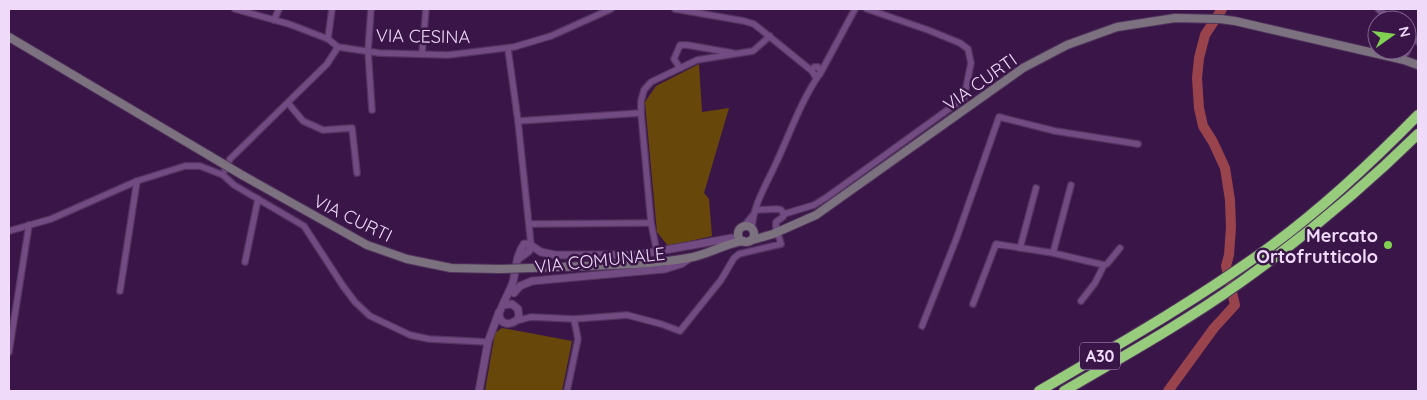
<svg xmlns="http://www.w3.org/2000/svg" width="1427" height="400" font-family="Quicksand,sans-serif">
<rect width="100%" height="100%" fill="#3a1648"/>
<!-- green -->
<g fill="#68470a">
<polygon points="699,64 702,112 729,108 704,193 709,199 712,236 668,246 657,232 645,102 656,86"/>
<polygon points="502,328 572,341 562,391 485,391 495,333"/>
</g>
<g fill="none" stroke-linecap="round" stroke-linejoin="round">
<!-- river -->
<polyline stroke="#99444d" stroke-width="10" points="1168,391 1214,328 1235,305 1226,266 1229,255 1231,227 1230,200 1225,168 1213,142 1203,126 1199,108 1197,78 1199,58 1205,35 1222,9"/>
<defs>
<g id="minor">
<polyline points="235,9 289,24 328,39 338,47 379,53 448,55 514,47 551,36 611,9"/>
<polyline points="675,9 744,21 754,24 812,71"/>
<polyline points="1378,9 1392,20"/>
<polyline points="371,10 368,51 372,110"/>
<polyline points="274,20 279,9"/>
<polyline points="1407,33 1418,42"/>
<polyline points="328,39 332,9"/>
<polyline points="508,49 518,121 531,245"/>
<path d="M1396,50L1398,58C1411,54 1409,46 1408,34"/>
<polyline points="422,54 426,9"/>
<polyline points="680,68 674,59 680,45 687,45 733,53"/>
<polyline points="821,72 818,67 814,67 812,71 815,76 820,74 855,9"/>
<polyline points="288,103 303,121 323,130 352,128 357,173"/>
<polyline points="518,121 641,113"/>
<polyline points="225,170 230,159 327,64 338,47"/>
<polyline points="756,210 777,209 781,210 784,214 783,217 776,222 776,228"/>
<polyline points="784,214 814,205 827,197 964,98 971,63 968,49 960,43 928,30 867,9"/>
<polyline points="529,224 651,223"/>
<polyline points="744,226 753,215"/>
<path d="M752,229C753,204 767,184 777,161C790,133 801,101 819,75"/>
<polyline points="9,231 51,219 137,181 185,166 200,166 223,175 234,185 304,226 343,286 355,302 370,316 410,335 429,339 488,342"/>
<polyline points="1020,248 1036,188"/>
<polyline points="657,252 651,223 641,113 641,101 644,90 651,82 697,60 753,51 770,36"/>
<polyline points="1053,253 1071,185"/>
<polyline points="245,262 258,199"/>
<polyline points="120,291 137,181"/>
<polyline points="1081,301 1095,283 1104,265"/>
<polyline points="973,304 996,244 1053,253 1104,265 1107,264 1120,248"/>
<polyline points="516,321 531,317 574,319 627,315 661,324 680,331 721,280 734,258 739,254 781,244 779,237"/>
<polyline points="922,326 957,237 999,117 1055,131 1138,144"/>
<polyline points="9,352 29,225"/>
<polyline points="567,391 578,339 574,319"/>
</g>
<g id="tertiary">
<polyline points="518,259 529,251 531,245"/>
<polyline points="514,293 520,286 532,281 665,269 681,264 690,258"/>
<path d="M503,305L512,304L518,309L519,317C514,325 501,327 499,315C499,310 511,289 513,282C516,270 516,255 524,244H529L541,252L555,255H637L732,238"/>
<polyline points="479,391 488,342 499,312"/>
</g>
<g id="secondary">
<polyline points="9,37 210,156"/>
<polyline points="242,175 367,245 407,259 451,268 499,269"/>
<circle cx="746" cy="234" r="8"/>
<polyline points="749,241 773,234 816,215 1023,68 1067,45 1117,27 1175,18 1220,19 1235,21 1404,60 1418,65"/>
<path d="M531,268C583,265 637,267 688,258C708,255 723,244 743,241"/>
</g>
<g id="motorway">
<path d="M1039,391C1118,345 1197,300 1271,246C1324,207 1372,162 1418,115"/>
<path d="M1064,391C1124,356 1185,322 1241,282C1304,237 1363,188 1418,134"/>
</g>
</defs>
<!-- minor casing -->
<use href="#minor" stroke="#52345e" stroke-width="8"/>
<!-- tertiary casing -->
<use href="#tertiary" stroke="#52345e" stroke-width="9"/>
<!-- secondary casing -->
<use href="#secondary" stroke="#52345e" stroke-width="10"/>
<!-- motorway casing -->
<use href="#motorway" stroke="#52345e" stroke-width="12"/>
<!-- minor -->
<use href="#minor" stroke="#714b81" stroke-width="5.5"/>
<!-- tertiary -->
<use href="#tertiary" stroke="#714b81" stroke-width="7"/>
<!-- secondary -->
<use href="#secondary" stroke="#7c727f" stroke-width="8"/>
<!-- motorway -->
<use href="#motorway" stroke="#96cc7b" stroke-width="10"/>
<defs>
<g id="secondary-bridge">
<polyline points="210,156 242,175"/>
<polyline points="499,269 531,268"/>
</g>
</defs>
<!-- secondary-bridge casing -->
<use href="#secondary-bridge" stroke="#52345e" stroke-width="10" stroke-linecap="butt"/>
<!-- secondary-bridge -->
<use href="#secondary-bridge" stroke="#7c727f" stroke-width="8"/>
</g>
<!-- markers -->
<circle fill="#80d051" stroke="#3a1648" stroke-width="2" cx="1388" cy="245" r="5"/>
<g text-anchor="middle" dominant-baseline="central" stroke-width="5" stroke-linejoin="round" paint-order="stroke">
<!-- shield labels -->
<rect fill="#3a1648" stroke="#b99fc4" stroke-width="1" x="1080" y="342.5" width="40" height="27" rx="4"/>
<g font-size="16" font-weight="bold" fill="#efdaf9">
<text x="1100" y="356">A30</text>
</g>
<!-- street labels -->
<g font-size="18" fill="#efdaf9" stroke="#3a1648">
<text transform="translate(423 36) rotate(1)">VIA CESINA</text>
<text transform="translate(980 82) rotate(-35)">VIA CURTI</text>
<text transform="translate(353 218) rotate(26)">VIA CURTI</text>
<text transform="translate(600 260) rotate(-6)">VIA COMUNALE</text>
</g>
<!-- poi labels -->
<g font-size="18" font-weight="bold" fill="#efdaf9" stroke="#3a1648" text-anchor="end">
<text x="1378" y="235">Mercato<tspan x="1378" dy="21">Ortofrutticolo</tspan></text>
</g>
</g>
<!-- border -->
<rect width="1427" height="400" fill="none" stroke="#efdaf9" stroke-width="20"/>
<!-- north arrow -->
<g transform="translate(1392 35) rotate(76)"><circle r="24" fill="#3a1648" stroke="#82648f"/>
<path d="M0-4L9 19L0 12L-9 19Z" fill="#80d051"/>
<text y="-8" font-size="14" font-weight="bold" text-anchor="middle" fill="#efdaf9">N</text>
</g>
</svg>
